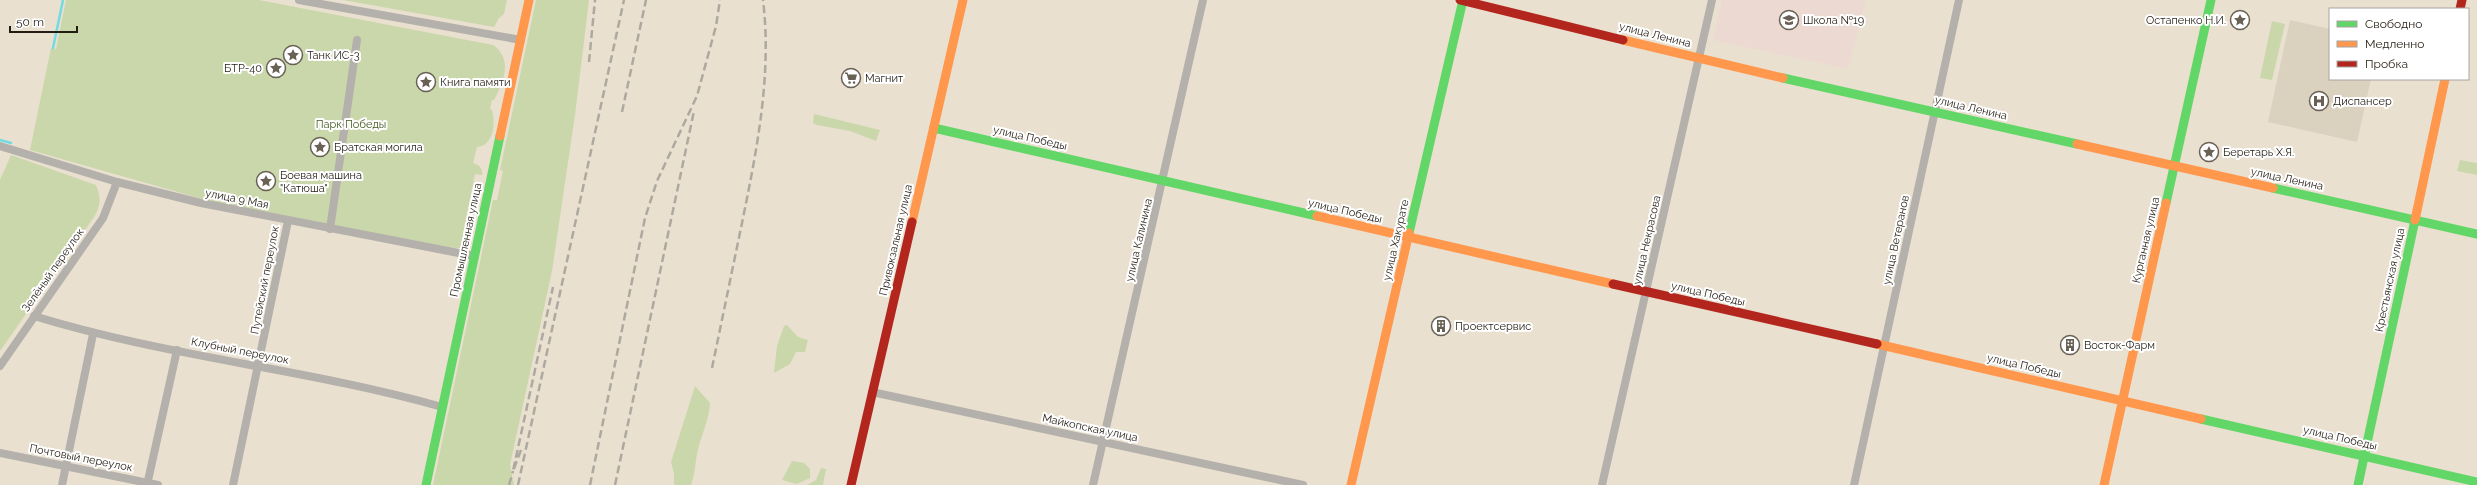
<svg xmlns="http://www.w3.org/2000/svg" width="2477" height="485" font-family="Raleway,sans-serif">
<rect width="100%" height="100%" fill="#eae0d0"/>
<!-- education -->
<polygon fill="#ecd9d1" points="1722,0 1866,0 1848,69 1713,40"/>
<!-- medical -->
<polygon fill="#dad1be" points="2290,20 2330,29 2330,79 2371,79 2357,142 2268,122"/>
<!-- green -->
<g fill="#cad7ab">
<path d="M66,0H259L493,45C513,59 504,81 494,100H492L490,109L492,110C496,124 493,146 477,147L473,163C479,165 483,168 482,175L475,174L463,233L470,235C468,244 464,249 454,248L227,206L30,150L51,48L56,49Z"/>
<polygon points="343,0 507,0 504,14 499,18 494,27"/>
<polygon points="536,0 589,0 575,115 552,271 510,465 514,485 433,485 493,200 497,200 503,171 500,170"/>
<polygon points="2272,21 2285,24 2272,80 2260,78"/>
<polygon points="814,114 880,130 876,141 850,131 817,125 813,123"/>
<path d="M11,155L96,185C101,198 101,205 94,217L0,351V180Z"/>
<polygon points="2460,160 2477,163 2477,175 2457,171"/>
<polygon points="787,325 798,337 808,340 805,352 796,352 790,364 774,373 777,346 784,326"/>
<path d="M695,386L710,403C709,422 700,437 697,454C695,465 695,475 691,485H674V474L671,462Z"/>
<polygon points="792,461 804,463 810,469 810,478 797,484 782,480"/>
<polygon points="821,468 826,469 823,485 807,485 816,480"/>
</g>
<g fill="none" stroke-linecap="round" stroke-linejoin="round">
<!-- stream -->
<g stroke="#71dce1" stroke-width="2.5">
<polyline points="53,48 63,0"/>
<polyline points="0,140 11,143"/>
</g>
<!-- street -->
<g stroke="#b4b0ab" stroke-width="8">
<polyline points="299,0 521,40"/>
<polyline points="0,146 117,182 201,203 474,256"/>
<polyline points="330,229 357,40"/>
<path d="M34,316C167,357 308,369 442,407"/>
<polyline points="0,366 103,218 117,182"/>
<polyline points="872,392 1303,485"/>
<polyline points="0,453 158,485"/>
<polyline points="62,485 93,334"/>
<polyline points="147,485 177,350"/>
<polyline points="233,485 288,221"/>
<polyline points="1093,485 1203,0"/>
<polyline points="1602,485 1712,0"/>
<polyline points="1854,485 1959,0"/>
</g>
<!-- fast -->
<g stroke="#63d668" stroke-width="9">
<polyline points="1783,78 2077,144"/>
<polyline points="934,128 1317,216"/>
<polyline points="2273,188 2477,234"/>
<polyline points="2166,203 2211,0"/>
<polyline points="1409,233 1463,0"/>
<polyline points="2201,419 2477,482"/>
<polyline points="426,485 500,136"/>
<polyline points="2358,485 2415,220"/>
</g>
<!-- slow -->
<g stroke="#ff974d" stroke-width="9">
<polyline points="1623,40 1783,78"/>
<polyline points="500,136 529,0"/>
<polyline points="2077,144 2273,188"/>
<polyline points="1317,216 1613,284"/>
<polyline points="2415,220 2445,79"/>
<polyline points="912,222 963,0"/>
<polyline points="1877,344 2201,419"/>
<polyline points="1351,485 1409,233"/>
<polyline points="2104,485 2166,203"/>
</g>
<!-- jam -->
<g stroke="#b3261e" stroke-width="9">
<polyline points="1460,0 1623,40"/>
<polyline points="2460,9 2462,0"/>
<polyline points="1613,284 1877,344"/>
<polyline points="851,485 912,222"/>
</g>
<!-- rail -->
<g stroke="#aea9a0" stroke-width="2.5" stroke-dasharray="8 4" stroke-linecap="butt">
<polyline points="589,62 595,0"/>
<polyline points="622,112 646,0"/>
<path d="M712,368C722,320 732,271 742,223C757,149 772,75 763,0"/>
<polyline points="521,450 513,471 553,287"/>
<polyline points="509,485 513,471"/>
<polyline points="518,485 624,0"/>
<polyline points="590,485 645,218 657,181 697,96 716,26 720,0"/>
<polyline points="615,485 694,111"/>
</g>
</g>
<!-- icons -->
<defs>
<symbol id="school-ring" viewBox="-11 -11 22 22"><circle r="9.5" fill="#fff" stroke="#696155" stroke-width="1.5"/><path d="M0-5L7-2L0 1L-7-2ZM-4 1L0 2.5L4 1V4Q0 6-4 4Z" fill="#696155"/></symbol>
<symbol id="sight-ring" viewBox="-11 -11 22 22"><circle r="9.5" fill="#fff" stroke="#696155" stroke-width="1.5"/><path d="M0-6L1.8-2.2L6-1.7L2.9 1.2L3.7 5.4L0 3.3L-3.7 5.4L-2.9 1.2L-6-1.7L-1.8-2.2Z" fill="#696155"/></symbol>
<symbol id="supermarket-ring" viewBox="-11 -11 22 22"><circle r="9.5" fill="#fff" stroke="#696155" stroke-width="1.5"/><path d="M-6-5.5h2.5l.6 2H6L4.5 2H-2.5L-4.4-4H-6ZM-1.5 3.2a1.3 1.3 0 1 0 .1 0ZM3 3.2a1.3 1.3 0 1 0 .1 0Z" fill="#696155"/></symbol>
<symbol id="hospital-ring" viewBox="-11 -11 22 22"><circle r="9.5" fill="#fff" stroke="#696155" stroke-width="1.5"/><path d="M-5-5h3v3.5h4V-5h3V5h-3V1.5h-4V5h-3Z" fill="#696155"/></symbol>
<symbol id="building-ring" viewBox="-11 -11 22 22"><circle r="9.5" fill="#fff" stroke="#696155" stroke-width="1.5"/><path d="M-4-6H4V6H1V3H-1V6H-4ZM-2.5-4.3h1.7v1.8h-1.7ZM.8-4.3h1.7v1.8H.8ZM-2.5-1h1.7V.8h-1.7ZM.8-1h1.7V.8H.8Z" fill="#696155"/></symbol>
</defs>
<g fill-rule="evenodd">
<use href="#school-ring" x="1778" y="9" width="22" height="22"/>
<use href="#sight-ring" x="2229" y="9" width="22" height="22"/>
<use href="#sight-ring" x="282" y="44" width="22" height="22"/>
<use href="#sight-ring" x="265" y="57" width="22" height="22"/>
<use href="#supermarket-ring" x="840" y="67" width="22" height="22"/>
<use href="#sight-ring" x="415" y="71" width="22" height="22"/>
<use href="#hospital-ring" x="2308" y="90" width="22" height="22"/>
<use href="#sight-ring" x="309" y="136" width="22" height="22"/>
<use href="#sight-ring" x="2198" y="141" width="22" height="22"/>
<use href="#sight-ring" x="255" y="170" width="22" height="22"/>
<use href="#building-ring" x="1430" y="315" width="22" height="22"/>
<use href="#building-ring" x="2059" y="334" width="22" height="22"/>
</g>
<g text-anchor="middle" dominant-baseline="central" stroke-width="4" stroke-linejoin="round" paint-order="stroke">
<!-- poi labels -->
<g font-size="11" fill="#231c13" stroke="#fff" text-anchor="start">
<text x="1803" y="20">Школа №19</text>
<text x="2226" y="20" text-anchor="end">Остапенко Н.И.</text>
<text x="307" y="55">Танк ИС-3</text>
<text x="262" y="68" text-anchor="end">БТР-40</text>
<text x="865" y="78">Магнит</text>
<text x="440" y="82">Книга памяти</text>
<text x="2333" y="101">Диспансер</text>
<text x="334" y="147">Братская могила</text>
<text x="2223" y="152">Беретарь Х.Я.</text>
<text x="280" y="175">Боевая машина<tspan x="280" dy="13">"Катюша"</tspan></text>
<text x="1455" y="326">Проектсервис</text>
<text x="2084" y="345">Восток-Фарм</text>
</g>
<!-- street labels -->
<g font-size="11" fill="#231c13" stroke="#fff">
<text transform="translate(1655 35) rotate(14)">улица Ленина</text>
<text transform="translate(1971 108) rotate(13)">улица Ленина</text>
<text transform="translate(1030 138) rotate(13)">улица Победы</text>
<text transform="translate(2287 179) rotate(12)">улица Ленина</text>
<text transform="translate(237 199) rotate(11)">улица 9 Мая</text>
<text transform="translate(1345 211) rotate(13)">улица Победы</text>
<text transform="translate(466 240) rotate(-78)">Промышленная улица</text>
<text transform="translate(896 240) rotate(-77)">Привокзальная улица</text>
<text transform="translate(1139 240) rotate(-77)">улица Калинина</text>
<text transform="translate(1396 240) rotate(-77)">улица Хакурате</text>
<text transform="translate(1647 240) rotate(-77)">улица Некрасова</text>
<text transform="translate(1896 240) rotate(-78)">улица Ветеранов</text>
<text transform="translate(2146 240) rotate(-77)">Курганная улица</text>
<text transform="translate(53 270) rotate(-55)">Зелёный переулок</text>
<text transform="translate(265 280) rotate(-79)">Путейский переулок</text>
<text transform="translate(2390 280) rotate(-78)">Крестьянская улица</text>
<text transform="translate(1708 294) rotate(13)">улица Победы</text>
<text transform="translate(240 351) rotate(11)">Клубный переулок</text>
<text transform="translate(2024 366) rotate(13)">улица Победы</text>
<text transform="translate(1090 428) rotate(12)">Майкопская улица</text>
<text transform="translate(2340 438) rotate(13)">улица Победы</text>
<text transform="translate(81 458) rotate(11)">Почтовый переулок</text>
</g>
<!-- park labels -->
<g font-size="11" fill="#405a1c" stroke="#fff">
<text x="351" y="124">Парк Победы</text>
</g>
</g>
<!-- legend -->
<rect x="2329" y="8" width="140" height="72" fill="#ffffff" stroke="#a7a4a1"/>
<rect x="2337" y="21" width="20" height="6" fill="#63d668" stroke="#a7a4a1"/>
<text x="2365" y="28" font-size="12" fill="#231c13">Свободно</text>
<rect x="2337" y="41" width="20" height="6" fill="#ff974d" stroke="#a7a4a1"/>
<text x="2365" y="48" font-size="12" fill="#231c13">Медленно</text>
<rect x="2337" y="61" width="20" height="6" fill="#b3261e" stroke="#a7a4a1"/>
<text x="2365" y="68" font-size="12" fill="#231c13">Пробка</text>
<!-- scale -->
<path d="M10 26v6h67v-6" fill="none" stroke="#231c13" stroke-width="2"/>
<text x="16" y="26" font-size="12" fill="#231c13" stroke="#ffffff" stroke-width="3" paint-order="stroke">50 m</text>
</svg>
